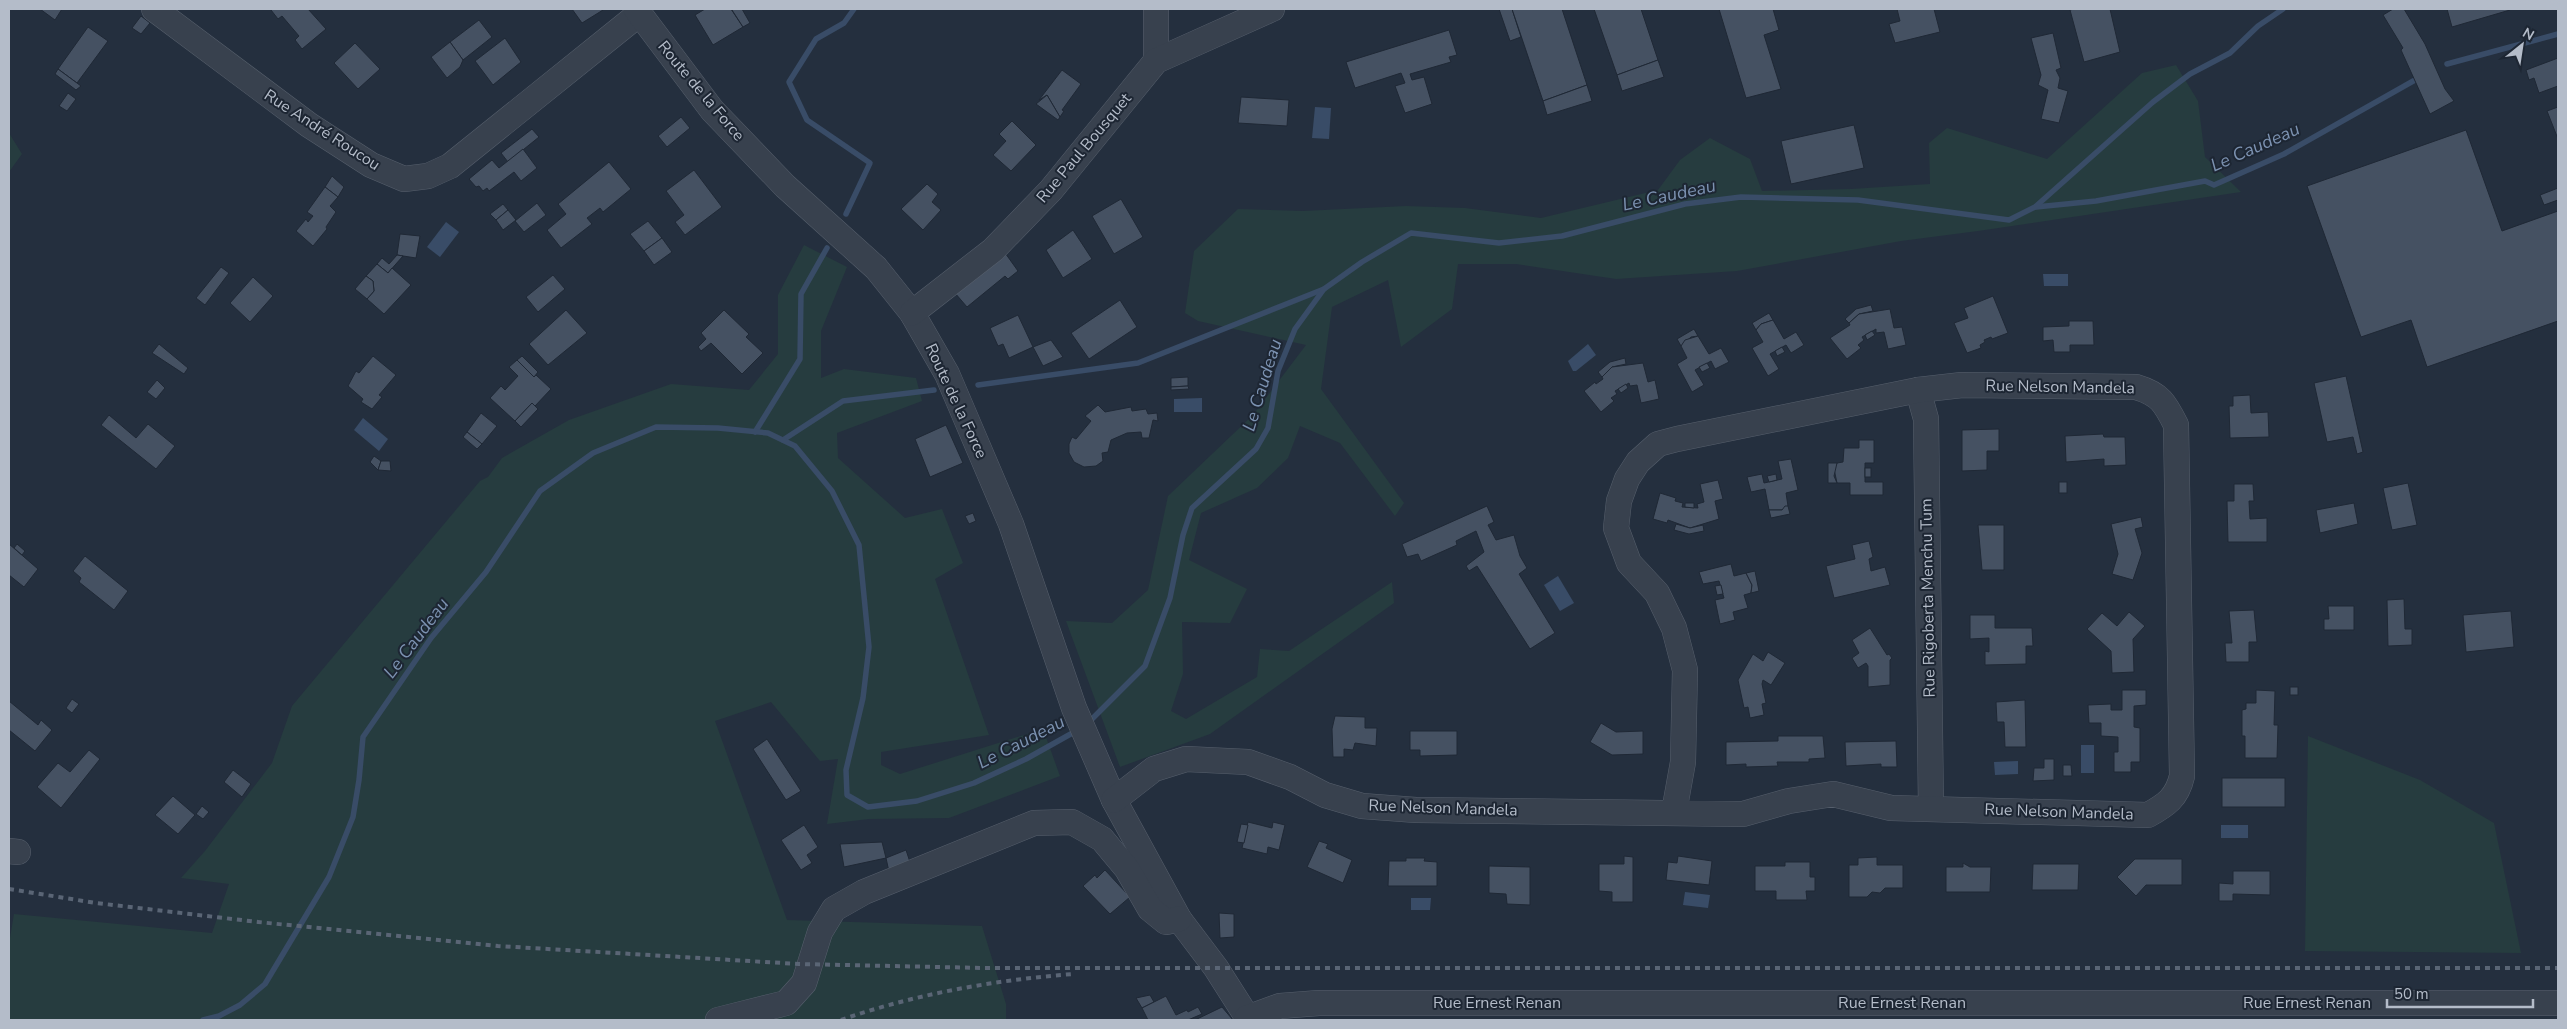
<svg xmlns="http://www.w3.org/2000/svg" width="2567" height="1029" font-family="'Nunito Sans',sans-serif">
<rect width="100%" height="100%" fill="#242f3e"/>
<!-- green -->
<g fill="#263c3f">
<polygon points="2176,65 2198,101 2205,157 2241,192 1978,231 1901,241 1737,271 1616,279 1516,264 1458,264 1452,309 1401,347 1388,280 1332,307 1321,389 1404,503 1395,516 1340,443 1300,426 1288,458 1257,488 1201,513 1189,560 1247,589 1230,623 1182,622 1183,674 1171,711 1186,719 1257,677 1260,649 1289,651 1392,582 1394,603 1210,734 1120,767 1066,621 1112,623 1148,590 1168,496 1253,415 1306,345 1198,321 1185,313 1194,251 1238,209 1303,211 1406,206 1465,208 1541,218 1658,190 1680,160 1710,138 1750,159 1762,191 1851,189 1930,184 1929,143 1947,128 2047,159 2142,73"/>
<polygon points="9,133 22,154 9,172"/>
<polygon points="804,245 847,267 821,331 821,378 844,369 916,378 922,401 837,433 838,458 905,518 942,509 963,563 935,579 989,735 881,752 881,765 900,774 1043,729 1060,776 949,818 869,819 827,824 838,759 820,761 771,702 715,721 787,920 982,926 1006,1004 1006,1020 9,1020 9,944 14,914 212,933 229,884 181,878 205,851 272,763 292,706 480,481 488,477 502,458 569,420 671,384 749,390 778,354 778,295"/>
<polygon points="2308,736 2420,780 2494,823 2521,953 2305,951"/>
</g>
<!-- water -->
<g fill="#394c67">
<polygon points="1315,107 1331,108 1329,139 1312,138"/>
<polygon points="446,222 459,232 440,257 427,247"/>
<polygon points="2043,274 2068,274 2068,286 2044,286"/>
<polygon points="1588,344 1596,355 1576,371 1573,371 1568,361"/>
<polygon points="1202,398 1202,412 1174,412 1174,399"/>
<polygon points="363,418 388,439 379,451 354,430"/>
<polygon points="1558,576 1574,603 1560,611 1544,585"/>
<rect x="2081" y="745" width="13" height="28"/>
<polygon points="2018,761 2018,774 1995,775 1994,762"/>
<rect x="2221" y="825" width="27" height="13"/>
<polygon points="1685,892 1710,895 1708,908 1683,905"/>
<polygon points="1411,898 1431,898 1430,910 1411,910"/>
</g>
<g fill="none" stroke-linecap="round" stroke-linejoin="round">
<!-- stream -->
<g stroke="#394c67" stroke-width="5.5">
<polyline points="2447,64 2558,34"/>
<polyline points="2036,207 2096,201 2205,181 2214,185 2284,154 2415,80"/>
<polyline points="846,214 870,163 807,120 789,82 816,39 844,23 854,9"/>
<polyline points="978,385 1138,363 1324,289"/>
<polyline points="755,432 800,359 801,294 827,248"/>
<polyline points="783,440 843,401 934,390"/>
<polyline points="1088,723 1145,666 1170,598 1183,535 1192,508 1256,449 1268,428 1278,371 1295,329 1324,289 1362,262 1411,233 1499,243 1562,236 1685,204 1741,197 1858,200 2009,220 2035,207 2153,102 2190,74 2230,53 2258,26 2283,9"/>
<polyline points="203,1020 219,1016 240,1005 265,984 329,877 353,817 359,780 363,737 431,638 486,572 540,491 593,453 656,427 718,428 768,433 795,446 832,491 859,545 869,647 863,698 846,770 847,795 868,807 917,801 974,783 1026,759 1076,731"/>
</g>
</g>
<!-- building -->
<g fill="#455162" stroke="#1f2835">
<polygon points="40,9 62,9 55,20"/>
<polygon points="273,9 308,9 326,29 302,49 295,40 299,36 282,16 278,19 271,10"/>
<polygon points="572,9 602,9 603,10 582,23"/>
<polygon points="705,9 731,9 743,27 713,45 695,15"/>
<polygon points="734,9 742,9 750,23 743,27 732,10"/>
<polygon points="1499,9 1512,9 1521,37 1510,41"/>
<polygon points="1512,9 1562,9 1587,85 1543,101"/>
<polygon points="1594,9 1641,9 1658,60 1617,75"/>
<polygon points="1719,9 1773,9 1779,30 1764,35 1781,89 1746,98"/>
<polygon points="1897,9 1934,9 1940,32 1895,43 1889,24 1900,21"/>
<polygon points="2074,9 2110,9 2120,52 2084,62 2070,10"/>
<polygon points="2393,9 2404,9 2425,44 2445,89 2454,101 2430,114 2401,50 2403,48 2383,15"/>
<polygon points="2447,9 2510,9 2510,10 2452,27"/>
<polygon points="141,16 150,23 141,34 132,28"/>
<polygon points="479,20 492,37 463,60 450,42"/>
<polygon points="88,27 108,41 77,83 58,69"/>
<polygon points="1449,30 1457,55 1449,57 1451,62 1410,74 1412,80 1424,77 1432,104 1405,113 1395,86 1405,83 1401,73 1355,88 1346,62"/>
<polygon points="2053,33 2061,68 2056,70 2060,78 2058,88 2068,91 2059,123 2041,119 2048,90 2038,85 2041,75 2031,38"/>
<polygon points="505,38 521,62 493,85 475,61"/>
<polygon points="450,42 463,60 460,67 447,78 431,57"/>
<polygon points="355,43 380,69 358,89 334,63"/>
<polygon points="2558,58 2558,86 2539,93 2534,78 2529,80 2526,70"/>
<polygon points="1658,60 1664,77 1622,91 1617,75"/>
<polygon points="58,69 81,86 76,90 55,74"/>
<polygon points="1062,70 1081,84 1062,110 1064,111 1060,117 1047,95 1039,100"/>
<polygon points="1587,85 1592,101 1547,115 1543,101"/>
<polygon points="68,93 76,99 67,111 59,106"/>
<polygon points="1047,95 1060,117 1058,120 1036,104"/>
<polygon points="1241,97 1289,100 1287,126 1238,123"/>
<polygon points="2558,107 2558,139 2547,111"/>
<polygon points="681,117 690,128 667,147 658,136"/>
<polygon points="1012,121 1036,145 1011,171 993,155 1006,141 999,134"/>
<polygon points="1854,125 1864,168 1791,184 1781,141"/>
<polygon points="532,129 539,137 508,162 501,153"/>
<polygon points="2466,130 2502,231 2558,211 2558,321 2427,367 2411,320 2361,337 2307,186"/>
<polygon points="523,149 537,168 521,181 514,172 489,191 487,188 483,191 479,186 476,187 469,179 492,160 499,168"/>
<polygon points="609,162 631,189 603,212 600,208 587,218 592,224 561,248 547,230 566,214 558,204"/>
<polygon points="694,170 722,207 685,235 675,222 684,215 666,191"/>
<polygon points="332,176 344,187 338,197 325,187"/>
<polygon points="927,184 938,194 932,202 941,210 923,230 901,209"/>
<polygon points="325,187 338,197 330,206 336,212 326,227 327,229 313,246 296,231 306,219 308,222 313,216 307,212"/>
<polygon points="2558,188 2558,200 2544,205 2540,195"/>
<polygon points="1121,199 1143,237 1114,254 1092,216"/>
<polygon points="537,203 546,215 524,232 515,221"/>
<polygon points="503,204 508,210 496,220 490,214"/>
<polygon points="508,210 516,220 503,230 496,220"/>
<polygon points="648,221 662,238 644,251 630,234"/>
<polygon points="1073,230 1092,259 1063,278 1046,250"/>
<polygon points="400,234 420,236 416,258 397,255"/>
<polygon points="662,238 672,252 654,265 644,251"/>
<polygon points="1003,250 1018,271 1008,279 1005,276 967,307 955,293"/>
<polygon points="397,255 403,256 388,273 377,264 382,258 389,264"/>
<polygon points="377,264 388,273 392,268 411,285 384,314 367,299 374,291 373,281 366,276"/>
<polygon points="221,267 229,273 205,305 196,298"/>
<polygon points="553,275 565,289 538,312 526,297"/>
<polygon points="366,276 373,281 374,291 367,299 355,289"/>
<polygon points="253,277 273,296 250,322 230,303"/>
<polygon points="1993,296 2008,333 1992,339 1991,337 1984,340 1985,342 1980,345 1981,348 1967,353 1954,323 1968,318 1964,308"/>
<polygon points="1120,300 1137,327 1089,359 1071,333"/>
<polygon points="1871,305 1873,311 1859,314 1849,323 1845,319 1856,309"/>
<polygon points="1890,309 1894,328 1902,327 1906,345 1888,349 1884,332 1876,333 1876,329 1862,337 1864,340 1858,345 1861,348 1847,359 1830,338 1850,325 1849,323 1859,314"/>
<polygon points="566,310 587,333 548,365 529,344"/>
<polygon points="724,310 749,334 746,337 763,353 742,374 711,343 701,351 698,347 706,339 701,333"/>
<polygon points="1769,313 1773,320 1761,324 1756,330 1752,323"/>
<polygon points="1018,315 1033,347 1009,358 1003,344 998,346 990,328"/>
<polygon points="1773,320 1784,339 1796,332 1804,345 1791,353 1786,345 1770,354 1779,369 1768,376 1752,348 1763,342 1756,330 1761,324"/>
<polygon points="2069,321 2093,321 2094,345 2070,345 2070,352 2054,352 2053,340 2043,341 2043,327 2069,326"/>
<polygon points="1694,329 1698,336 1691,337 1681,346 1677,339"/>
<polygon points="1872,331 1875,335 1867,340 1865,335"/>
<polygon points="1698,336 1709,354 1721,348 1729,362 1715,369 1711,361 1695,370 1704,385 1692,392 1677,364 1687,358 1681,346 1685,340"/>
<polygon points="1051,340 1063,357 1043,366 1033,347"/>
<polygon points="159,344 188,368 184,374 152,353"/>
<polygon points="1782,347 1785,352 1777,356 1775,351"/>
<polygon points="373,356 396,375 379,395 382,397 372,409 361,402 363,399 348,386 356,371 359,373"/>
<polygon points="522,356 538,372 534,377 517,360"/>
<polygon points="1625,358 1626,364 1612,367 1602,377 1598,372 1610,362"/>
<polygon points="517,360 534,377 536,375 551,389 535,406 532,403 515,421 490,398 501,386 505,390 518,376 509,367"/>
<polygon points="1643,363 1648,382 1655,380 1659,399 1641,403 1637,385 1630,386 1629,383 1615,391 1617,394 1611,398 1614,401 1601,412 1584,391 1595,382 1596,384 1603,379 1602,377 1612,367"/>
<polygon points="1707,363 1710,368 1702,372 1699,367"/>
<polygon points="2346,376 2363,452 2357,454 2353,437 2327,442 2314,383"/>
<polygon points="1188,377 1188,386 1171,387 1171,378"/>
<polygon points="157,380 165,388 156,399 147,392"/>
<polygon points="1626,384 1628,388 1621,393 1618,389"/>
<polygon points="1188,386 1189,389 1171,390 1171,387"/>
<polygon points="2250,395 2251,413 2268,412 2269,437 2230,438 2229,406 2233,406 2233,396"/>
<polygon points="532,403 538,409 521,427 515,421"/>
<polygon points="1098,405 1105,412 1131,407 1132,411 1146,409 1148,414 1157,413 1158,421 1153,420 1149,438 1142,438 1141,432 1127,433 1111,440 1108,452 1102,453 1103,461 1096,466 1084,467 1074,462 1069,453 1069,444 1072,437 1076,439 1091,421 1085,416"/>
<polygon points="481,413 497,426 482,444 467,432"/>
<polygon points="109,415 136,438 148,424 175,446 156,469 101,425"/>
<polygon points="946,425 963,463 930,477 915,439"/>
<polygon points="1999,429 1999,451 1987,451 1987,470 1962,471 1962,430"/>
<polygon points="467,432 482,444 477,449 463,437"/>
<polygon points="2103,434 2104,437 2125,437 2126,465 2104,466 2104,459 2066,462 2065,436"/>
<polygon points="1859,440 1874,440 1874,463 1865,463 1865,482 1883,482 1883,495 1850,495 1850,483 1837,483 1834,469 1837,463 1843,462 1844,448 1859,448"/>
<polygon points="374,456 381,461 378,470 370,462"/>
<polygon points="1791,459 1798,490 1786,493 1788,506 1782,510 1769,510 1765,489 1751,492 1747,477 1762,474 1764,483 1782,479 1778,461"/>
<polygon points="381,461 390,461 391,471 378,470"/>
<polygon points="1828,463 1837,463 1834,476 1837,483 1828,483"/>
<rect x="1865" y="468" width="6" height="9"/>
<polygon points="1776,474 1777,480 1769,482 1767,476"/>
<polygon points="1718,480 1723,499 1715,501 1719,519 1690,528 1668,520 1667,523 1653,519 1660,493 1676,498 1675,501 1683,503 1682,507 1698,508 1697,504 1704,502 1700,484"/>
<rect x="2059" y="482" width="8" height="11"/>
<polygon points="2408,483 2417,525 2392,530 2383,488"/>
<polygon points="2234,484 2253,484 2254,501 2249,501 2250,519 2267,518 2267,542 2228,542 2227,501 2234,501"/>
<polygon points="1685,503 1694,503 1694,508 1685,507"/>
<polygon points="2354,503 2358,524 2320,533 2316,510"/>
<polygon points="1487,506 1494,522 1488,525 1496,540 1514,535 1520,556 1527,568 1519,574 1555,633 1530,649 1477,566 1469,571 1466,566 1484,552 1476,531 1456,541 1457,545 1421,561 1418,554 1407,557 1402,544"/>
<polygon points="1785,506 1788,506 1790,514 1771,518 1769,510 1782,510"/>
<polygon points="973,513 976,521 969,524 965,516"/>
<polygon points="2141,517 2143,527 2135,529 2142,553 2133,580 2112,574 2118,554 2111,524"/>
<polygon points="1676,524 1690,528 1703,525 1704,531 1689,534 1674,530"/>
<polygon points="1978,525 2004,525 2004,570 1982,570"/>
<polygon points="1869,541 1873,557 1869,559 1871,571 1885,567 1890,585 1834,598 1826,566 1855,559 1852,545"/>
<polygon points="9,544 38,569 24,587 9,575"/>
<polygon points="17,544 25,551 22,555 14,548"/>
<polygon points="85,556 128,591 114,610 79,582 81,578 73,571"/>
<polygon points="1731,564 1734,576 1746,573 1752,585 1751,593 1744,595 1748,608 1733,612 1735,620 1720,624 1715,600 1724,598 1719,581 1703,584 1699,572"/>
<polygon points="1755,571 1759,591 1751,593 1752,585 1746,573"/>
<polygon points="1721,585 1723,594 1717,595 1715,586"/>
<polygon points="2404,599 2405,629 2412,629 2412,645 2388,646 2387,600"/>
<polygon points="2328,606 2354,606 2354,630 2324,630 2324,619 2329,619"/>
<polygon points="2254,610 2257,642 2249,642 2249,662 2226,662 2225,643 2232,643 2229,611"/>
<polygon points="2511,611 2514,647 2466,652 2463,615"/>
<polygon points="2129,612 2145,626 2133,639 2134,672 2112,673 2111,651 2087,629 2102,613 2117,626"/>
<polygon points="1970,615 1995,615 1995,628 2032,628 2033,646 2026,646 2026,664 1985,665 1985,651 1989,652 1989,638 1970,639"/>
<polygon points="1870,628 1887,655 1889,654 1892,658 1890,660 1890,685 1868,687 1868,666 1866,663 1858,668 1852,658 1859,653 1852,640"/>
<polygon points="1768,652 1785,663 1771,685 1763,680 1762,684 1766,703 1762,704 1764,715 1750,718 1748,707 1744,708 1738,680 1753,654 1763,661"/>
<rect x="2290" y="687" width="8" height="8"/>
<polygon points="2122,690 2146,690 2146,705 2134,706 2134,727 2140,728 2140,762 2131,762 2131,772 2114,772 2114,752 2118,752 2118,737 2101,736 2101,723 2089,723 2088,705 2111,704 2111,710 2122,710"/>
<polygon points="2256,690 2275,691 2274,725 2278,725 2277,758 2245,758 2245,736 2242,736 2242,710 2246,709 2246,703 2256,703"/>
<polygon points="72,699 79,704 72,713 66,708"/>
<polygon points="2025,700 2026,747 2005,747 2004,722 1997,722 1996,702"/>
<polygon points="9,701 38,725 41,720 52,730 35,751 9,730"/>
<polygon points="1335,716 1365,717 1365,728 1377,728 1376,746 1355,743 1353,750 1344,749 1344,757 1333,757 1332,729"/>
<polygon points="1601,723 1616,732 1643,731 1643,754 1612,755 1590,742"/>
<polygon points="1410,731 1457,731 1457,755 1420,756 1420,750 1410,750"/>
<polygon points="1778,736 1823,736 1825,758 1809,759 1809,762 1777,762 1778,766 1746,767 1746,764 1726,765 1726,742 1778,741"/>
<polygon points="767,739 801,791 786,800 753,749"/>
<polygon points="1896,741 1897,767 1881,767 1881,764 1846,766 1845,742"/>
<polygon points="89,750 100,759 61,808 37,787 58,763 70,772"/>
<polygon points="2044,759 2054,759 2054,780 2033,781 2034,768 2044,768"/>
<polygon points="2063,765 2071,765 2072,776 2063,776"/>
<polygon points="233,770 251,784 242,797 224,782"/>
<rect x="2222" y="778" width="63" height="29"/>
<polygon points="173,796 195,815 178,834 155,815"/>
<polygon points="202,806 209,812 203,819 196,814"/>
<polygon points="1248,822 1272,828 1273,822 1285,825 1279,850 1268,847 1267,854 1242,848"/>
<polygon points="1241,824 1248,825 1244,843 1237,842"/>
<polygon points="804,825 818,847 807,855 812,863 801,870 781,840"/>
<polygon points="1319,841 1328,844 1326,848 1352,860 1343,883 1307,867"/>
<polygon points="882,842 886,858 844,867 840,844"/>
<polygon points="906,850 910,862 889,872 886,858"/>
<polygon points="1624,856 1633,857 1633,902 1612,902 1612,892 1599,891 1599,864 1624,864"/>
<polygon points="1678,856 1712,861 1709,885 1666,880 1668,862 1677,863"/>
<polygon points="1877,857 1877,865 1903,865 1903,888 1885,888 1880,893 1872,892 1867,897 1849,897 1849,865 1858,865 1858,858"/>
<polygon points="1406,858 1425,858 1424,861 1437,862 1437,886 1388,886 1389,861 1406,861"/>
<polygon points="2135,859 2182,859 2182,885 2146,885 2136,896 2117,877"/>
<polygon points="1785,862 1810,862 1810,877 1815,877 1815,891 1806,891 1807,900 1776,900 1776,891 1755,891 1755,866 1785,866"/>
<polygon points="1963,863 1970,867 1991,867 1990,892 1946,892 1946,867 1963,867"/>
<polygon points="2033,864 2079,864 2078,890 2032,890"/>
<polygon points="1489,866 1530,867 1530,905 1507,904 1506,894 1489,893"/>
<polygon points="1105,870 1130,897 1110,914 1083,886 1095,875 1097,878"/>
<polygon points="2233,871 2270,871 2270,895 2233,894 2233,901 2219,901 2219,883 2233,884"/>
<polygon points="1219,913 1234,914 1234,937 1220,938"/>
<polygon points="1150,995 1154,1002 1142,1008 1136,998"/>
<polygon points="1166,996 1176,1015 1187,1010 1188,1012 1198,1007 1202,1014 1188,1020 1148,1020 1142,1008"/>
<polygon points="1222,1007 1233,1020 1195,1020"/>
</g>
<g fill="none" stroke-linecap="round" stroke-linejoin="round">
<defs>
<g id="minor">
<polyline points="154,9 309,125 371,165 404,179 428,176 450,166 639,14"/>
<polyline points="636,9 712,110 785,186 876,268 912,313 947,374 1011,524 1074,708 1114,800 1179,919 1216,968 1249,1020"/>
<polyline points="1156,9 1156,61"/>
<polyline points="912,313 993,250 1051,190 1156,61 1272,9"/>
<polyline points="1918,390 1926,419 1931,808"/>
<path d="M1114,800L1154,769L1186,759L1248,762L1290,777L1325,795L1362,806L1416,810L1743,814L1789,801L1833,794L1891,808L2148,815C2166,805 2177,798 2182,776L2176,425C2165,403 2160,394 2136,387L1962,385L1918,390L1677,439L1658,444L1638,462L1627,479L1619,501L1616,528L1629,563L1657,593L1674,628L1685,670L1683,762L1674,812"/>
<polyline points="9,851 18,852"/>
<polyline points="1247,1018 1280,1006 1319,1003 2558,1003"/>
<polyline points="718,1020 786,1003 804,983 820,932 834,909 864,892 1034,823 1072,822 1102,839 1127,869 1150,909 1166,922 1179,919"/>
</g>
</defs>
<!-- minor casing -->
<use href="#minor" stroke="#565f6c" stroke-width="26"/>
<!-- minor -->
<use href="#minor" stroke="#38414e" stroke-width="25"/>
<!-- rail -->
<g stroke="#5a6575" stroke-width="4" stroke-dasharray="5 5" stroke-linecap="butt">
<polyline points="9,889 96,903 258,922 498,946 799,964 984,968 2558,968"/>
<path d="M841,1020C915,994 995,980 1073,974"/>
</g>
</g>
<g text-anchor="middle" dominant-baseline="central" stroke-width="4" stroke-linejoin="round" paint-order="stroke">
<!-- street labels -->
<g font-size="16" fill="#b4bcc9" stroke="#1d2633">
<text transform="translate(701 91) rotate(50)">Route de la Force</text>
<text transform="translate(322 130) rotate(33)">Rue André Roucou</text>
<text transform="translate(1084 148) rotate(-50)">Rue Paul Bousquet</text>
<text transform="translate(2060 387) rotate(1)">Rue Nelson Mandela</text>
<text transform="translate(956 401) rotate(65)">Route de la Force</text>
<text transform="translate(1928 598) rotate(-91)">Rue Rigoberta Menchu Tum</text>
<text transform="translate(1443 808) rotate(2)">Rue Nelson Mandela</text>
<text transform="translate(2059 812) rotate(2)">Rue Nelson Mandela</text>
<text x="1497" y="1003">Rue Ernest Renan</text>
<text x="1902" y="1003">Rue Ernest Renan</text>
<text x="2307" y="1003">Rue Ernest Renan</text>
</g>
<!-- water labels -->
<g font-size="18" font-style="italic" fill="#7c92b1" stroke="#1d2633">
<text transform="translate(2255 147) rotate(-24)">Le Caudeau</text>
<text transform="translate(1669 195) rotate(-12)">Le Caudeau</text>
<text transform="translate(1262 385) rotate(-73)">Le Caudeau</text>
<text transform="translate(416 638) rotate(-53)">Le Caudeau</text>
<text transform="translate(1021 742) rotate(-27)">Le Caudeau</text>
</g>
</g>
<!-- border -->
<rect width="2567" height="1029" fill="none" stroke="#b4bcc9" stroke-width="20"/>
<!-- north arrow -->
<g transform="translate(2522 45) rotate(30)" stroke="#1d2633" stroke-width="4" paint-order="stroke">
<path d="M0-4L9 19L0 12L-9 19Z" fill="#b4bcc9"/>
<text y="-8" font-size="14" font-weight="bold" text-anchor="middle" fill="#b4bcc9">N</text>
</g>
<!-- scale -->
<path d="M2387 999v8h146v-8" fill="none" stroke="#b4bcc9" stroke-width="2.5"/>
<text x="2394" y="999" font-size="15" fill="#b4bcc9" stroke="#1d2633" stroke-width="4" paint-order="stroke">50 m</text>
</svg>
